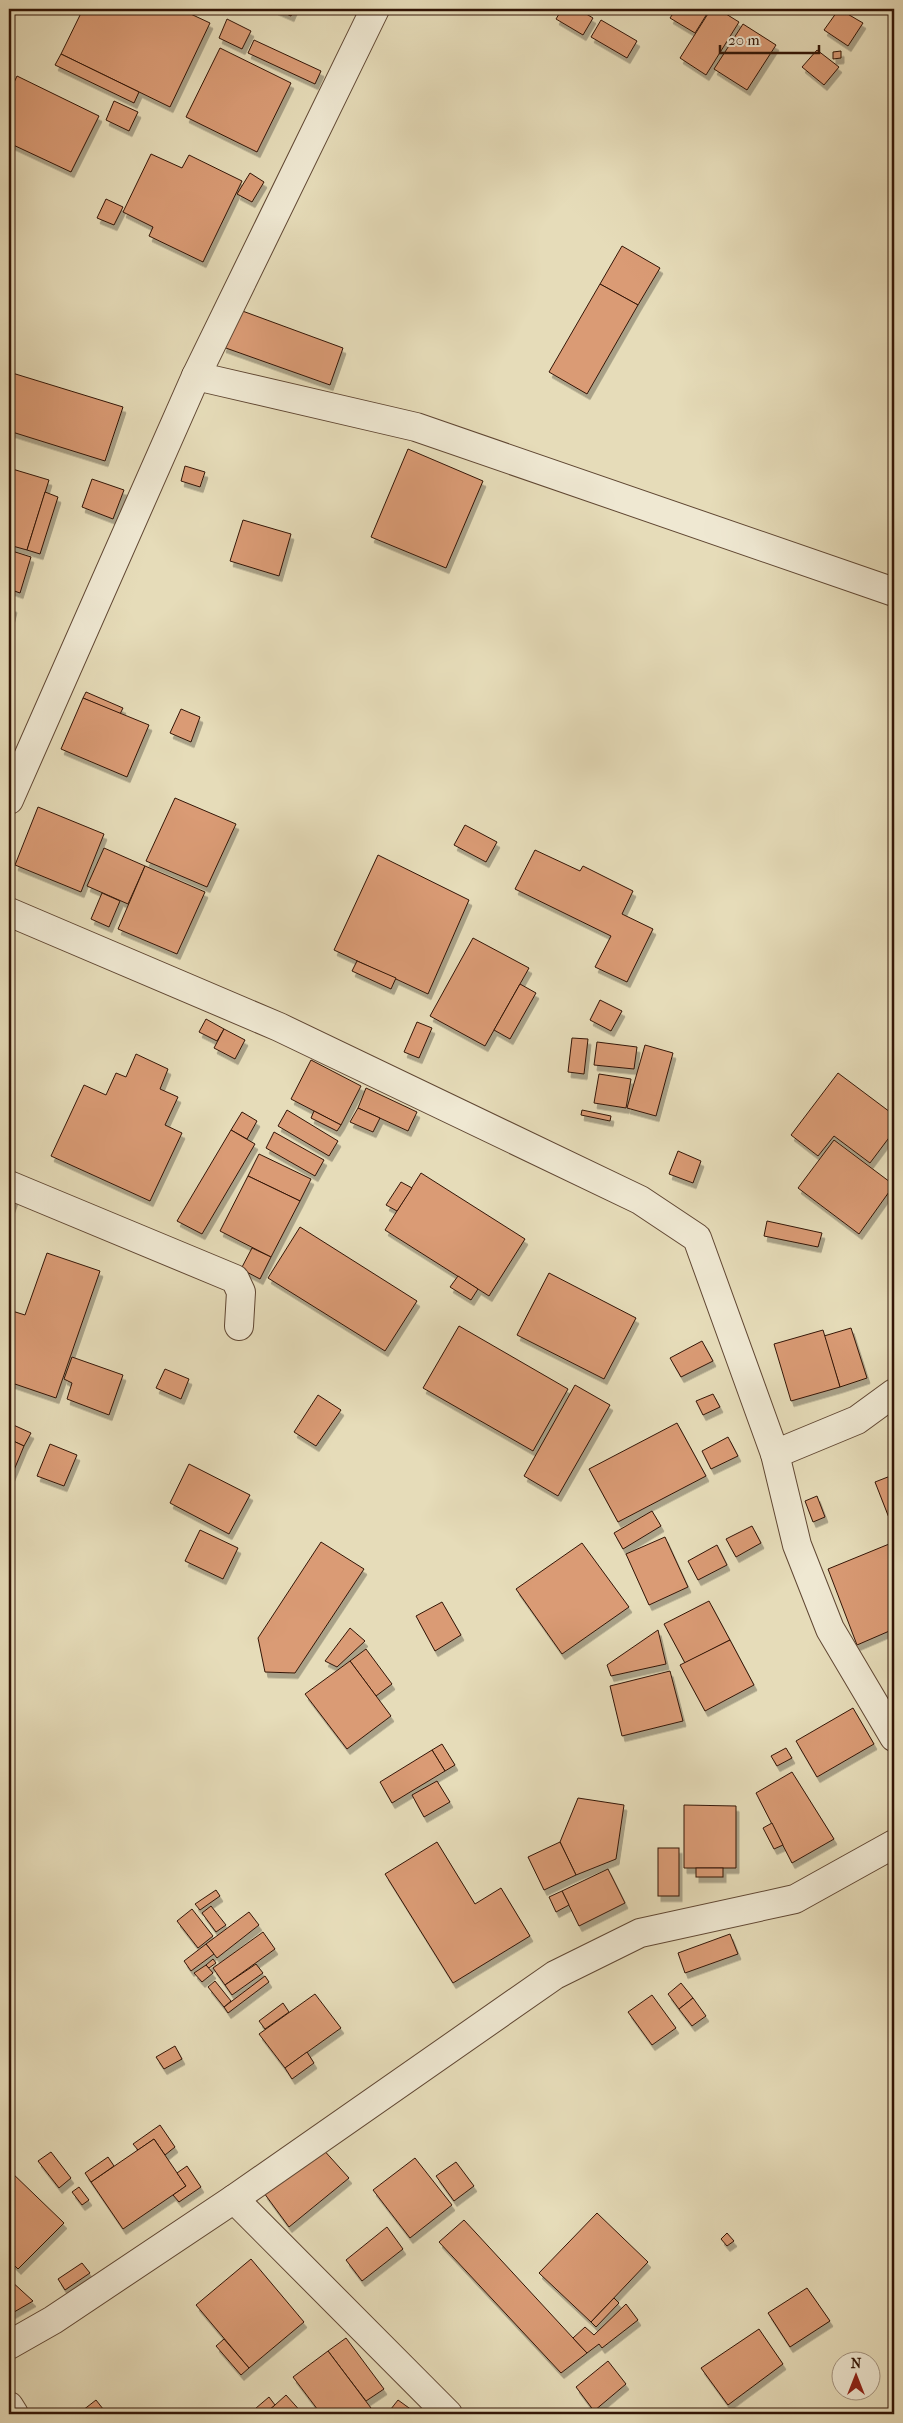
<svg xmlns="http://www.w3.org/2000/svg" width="903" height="2423" font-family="'IM FELL French Canon',serif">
<defs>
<filter id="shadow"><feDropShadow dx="3" dy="5.5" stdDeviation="0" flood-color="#0004"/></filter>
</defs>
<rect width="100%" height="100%" fill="#e6dcb9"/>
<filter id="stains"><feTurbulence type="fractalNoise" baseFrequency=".004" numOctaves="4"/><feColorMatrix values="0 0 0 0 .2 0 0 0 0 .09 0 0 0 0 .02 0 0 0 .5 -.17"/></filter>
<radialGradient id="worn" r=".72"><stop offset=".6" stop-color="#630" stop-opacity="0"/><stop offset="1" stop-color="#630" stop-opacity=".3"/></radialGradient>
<!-- building -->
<g fill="#da9b74" stroke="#331506" filter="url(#shadow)">
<polygon points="83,9 180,9 210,23 170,107 61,54"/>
<polygon points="275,9 294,9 291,16"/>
<polygon points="562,9 578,9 593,18 583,35 556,19"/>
<polygon points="676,9 710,9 695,33 670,18"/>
<polygon points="711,9 718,9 739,22 706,75 680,58"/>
<polygon points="839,9 863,23 848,46 824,30"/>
<polygon points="227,19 251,31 242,49 219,38"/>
<polygon points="601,20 637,41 627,58 591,37"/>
<polygon points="743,24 776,45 747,90 714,69"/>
<polygon points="254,40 321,71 315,84 248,53"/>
<polygon points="220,48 291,83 257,152 186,117"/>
<polygon points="817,50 839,67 824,85 802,67"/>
<polygon points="841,51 841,58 833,59 833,52"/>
<polygon points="61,54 139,92 134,103 55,65"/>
<polygon points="17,76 99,116 71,172 9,143 9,93"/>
<polygon points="114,101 138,112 129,131 106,120"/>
<polygon points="151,154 182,168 189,155 242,181 203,262 149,236 153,227 123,212"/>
<polygon points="250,173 264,182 252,202 237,194"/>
<polygon points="106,199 123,207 114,225 97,218"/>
<polygon points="622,246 660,268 638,305 600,284"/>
<polygon points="600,284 638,305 587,394 549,372"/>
<polygon points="237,309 343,348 330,385 223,347"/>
<polygon points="9,372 123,407 105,461 9,431"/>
<polygon points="408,449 483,481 446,568 371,537"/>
<polygon points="185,466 205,472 200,487 181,481"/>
<polygon points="9,468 49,480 27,550 9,545"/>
<polygon points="92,479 124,490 113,519 82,507"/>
<polygon points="45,492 58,497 40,554 27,550"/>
<polygon points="243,520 291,534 279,576 230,561"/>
<polygon points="9,550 31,557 20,593 9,589"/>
<polygon points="9,606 14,607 9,628"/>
<polygon points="86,692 123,708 120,714 83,698"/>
<polygon points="83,698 149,725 127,777 61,749"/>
<polygon points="181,709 200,717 191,742 170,733"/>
<polygon points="175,798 236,824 207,887 146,861"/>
<polygon points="38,807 104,834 81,892 15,865"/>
<polygon points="465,825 497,842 486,862 454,845"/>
<polygon points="104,848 145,866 128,904 87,886"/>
<polygon points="535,850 580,871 583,866 633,891 622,914 653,929 627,982 595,967 611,936 515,889"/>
<polygon points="378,855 469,900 428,994 334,950"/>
<polygon points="145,866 205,892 177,954 118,929"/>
<polygon points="102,893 120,901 109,927 91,919"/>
<polygon points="473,938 529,968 485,1046 430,1016"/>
<polygon points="357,961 396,978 391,989 352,971"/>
<polygon points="520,984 536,993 510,1039 494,1030"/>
<polygon points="600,1000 622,1011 611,1031 590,1020"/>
<polygon points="206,1019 224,1029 217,1041 199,1032"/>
<polygon points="417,1022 432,1028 419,1058 404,1052"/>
<polygon points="224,1029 245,1040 235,1059 214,1048"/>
<polygon points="572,1038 588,1039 584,1074 568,1072"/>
<polygon points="597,1042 637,1047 634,1069 594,1065"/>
<polygon points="645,1045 673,1053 656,1116 627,1108"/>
<polygon points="136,1054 168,1069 160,1089 178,1097 165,1125 182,1133 150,1201 51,1156 84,1085 106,1095 116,1073 126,1077"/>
<polygon points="311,1060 361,1086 341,1125 291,1099"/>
<polygon points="838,1073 894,1115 894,1131 870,1163 834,1136 818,1156 791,1135"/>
<polygon points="599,1074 631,1079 626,1108 594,1103"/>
<polygon points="366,1088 417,1112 408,1131 358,1108"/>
<polygon points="358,1108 380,1118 373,1132 350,1122"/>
<polygon points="287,1110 338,1141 329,1156 278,1126"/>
<polygon points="582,1110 611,1116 610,1121 581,1115"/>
<polygon points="314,1111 341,1125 337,1131 311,1118"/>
<polygon points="242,1112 257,1121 247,1139 231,1130"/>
<polygon points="231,1130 255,1144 202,1234 177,1221"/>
<polygon points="274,1132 324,1160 315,1176 266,1148"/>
<polygon points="834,1140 894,1185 859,1234 798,1188"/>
<polygon points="678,1151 701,1161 693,1183 669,1174"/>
<polygon points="259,1154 311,1179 300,1201 248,1176"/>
<polygon points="421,1173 525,1239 489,1296 385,1230"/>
<polygon points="248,1176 300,1201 271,1257 220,1231"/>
<polygon points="401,1182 412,1188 397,1211 386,1205"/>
<polygon points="9,1195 15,1198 9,1215"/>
<polygon points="767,1221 822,1233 818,1247 764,1236"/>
<polygon points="300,1227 417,1301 385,1351 268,1278"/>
<polygon points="252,1248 271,1257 260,1279 241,1269"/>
<polygon points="47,1253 100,1271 56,1398 9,1382 9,1310 25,1315"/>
<polygon points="549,1273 636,1318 604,1379 517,1335"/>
<polygon points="458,1276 478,1289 471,1300 450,1287"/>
<polygon points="459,1326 568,1389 533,1451 423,1388"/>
<polygon points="851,1328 867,1378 840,1387 824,1336"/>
<polygon points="823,1330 840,1387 791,1401 774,1344"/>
<polygon points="702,1341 713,1361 681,1377 670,1358"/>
<polygon points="72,1357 123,1375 109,1415 67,1399 72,1383 64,1379"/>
<polygon points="165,1369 189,1379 181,1399 156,1388"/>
<polygon points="575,1385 610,1405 558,1496 524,1476"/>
<polygon points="713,1394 720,1407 703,1415 696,1401"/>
<polygon points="318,1395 341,1410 316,1446 294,1432"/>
<polygon points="9,1423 31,1433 24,1446 9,1439"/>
<polygon points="677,1423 706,1476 618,1522 589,1469"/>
<polygon points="728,1437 738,1456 711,1469 702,1451"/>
<polygon points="9,1439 24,1446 9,1482"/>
<polygon points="50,1444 77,1455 64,1486 37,1476"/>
<polygon points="189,1464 250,1495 229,1534 170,1503"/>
<polygon points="893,1475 894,1528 893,1528 875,1482"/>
<polygon points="817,1496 825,1517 813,1522 805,1501"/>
<polygon points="652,1511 661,1526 623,1549 614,1533"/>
<polygon points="752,1526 761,1543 736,1557 726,1539"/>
<polygon points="200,1530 238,1548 223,1579 185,1561"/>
<polygon points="665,1537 688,1587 649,1605 626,1554"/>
<polygon points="321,1542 364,1569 295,1673 265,1672 258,1638"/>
<polygon points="894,1542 894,1629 857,1645 828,1569"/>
<polygon points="582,1543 629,1607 562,1654 516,1589"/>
<polygon points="717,1545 727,1565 698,1580 688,1561"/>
<polygon points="709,1601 730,1640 685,1663 664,1624"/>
<polygon points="442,1602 461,1635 435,1651 416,1616"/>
<polygon points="350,1628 365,1641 337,1667 325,1661"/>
<polygon points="658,1630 666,1664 611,1676 607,1665"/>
<polygon points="730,1640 754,1685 705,1711 680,1665"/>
<polygon points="366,1649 392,1684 376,1696 350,1661"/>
<polygon points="350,1661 391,1716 347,1749 305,1694"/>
<polygon points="670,1671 683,1721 622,1736 610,1686"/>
<polygon points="853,1708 874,1744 817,1777 796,1741"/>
<polygon points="442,1744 455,1765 445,1771 432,1750"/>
<polygon points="786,1748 792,1758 777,1766 771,1756"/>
<polygon points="432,1750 445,1771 392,1803 380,1782"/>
<polygon points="792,1772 834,1839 792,1863 756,1793"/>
<polygon points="437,1781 450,1802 424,1817 412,1795"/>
<polygon points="578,1798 624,1805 616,1859 576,1875 560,1842"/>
<polygon points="684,1805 736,1806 736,1868 684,1868"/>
<polygon points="772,1823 783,1845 774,1849 763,1828"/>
<polygon points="437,1842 475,1904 501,1888 530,1936 453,1983 385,1874"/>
<polygon points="560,1842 576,1875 544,1890 528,1857"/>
<rect x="658" y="1848" width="21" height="48"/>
<rect x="696" y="1868" width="27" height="9"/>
<polygon points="608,1869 625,1903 579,1926 562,1891"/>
<polygon points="216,1890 220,1896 200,1910 195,1904"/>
<polygon points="562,1891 569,1905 556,1912 549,1897"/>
<polygon points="211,1906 226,1925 216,1932 202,1913"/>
<polygon points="192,1909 213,1936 198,1948 177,1921"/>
<polygon points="249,1912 259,1925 217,1958 206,1944"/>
<polygon points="263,1932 275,1949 225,1985 213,1968"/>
<polygon points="730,1934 738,1954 685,1973 678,1953"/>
<polygon points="206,1944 214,1954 191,1971 184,1961"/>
<polygon points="213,1959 216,1963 209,1968 206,1965"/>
<polygon points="256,1964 263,1973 232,1995 225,1985"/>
<polygon points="206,1965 213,1973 202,1982 194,1973"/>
<polygon points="265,1976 269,1982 228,2013 224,2007"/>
<polygon points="215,1981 231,2001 224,2007 208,1987"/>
<polygon points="681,1983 693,1998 679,2009 668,1994"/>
<polygon points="315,1994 341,2028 285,2068 259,2034"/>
<polygon points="652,1995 676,2028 652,2045 628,2012"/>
<polygon points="693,1998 706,2016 692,2026 679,2009"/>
<polygon points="283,2003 289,2012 265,2029 259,2021"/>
<polygon points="175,2046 182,2059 164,2069 156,2057"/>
<polygon points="307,2052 314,2063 292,2079 285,2068"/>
<polygon points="160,2125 175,2147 165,2155 154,2139 138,2150 133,2144"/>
<polygon points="154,2139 186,2186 123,2229 91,2182"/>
<polygon points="321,2147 349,2178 289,2227 264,2193"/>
<polygon points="51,2152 71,2178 59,2188 38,2161"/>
<polygon points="108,2157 114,2166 91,2182 85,2173"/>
<polygon points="415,2158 452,2205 410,2238 373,2190"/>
<polygon points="456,2162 474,2186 454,2201 436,2176"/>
<polygon points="187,2166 201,2187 179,2202 173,2195 186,2186 177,2173"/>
<polygon points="9,2170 64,2223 18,2269 9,2260"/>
<polygon points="79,2187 89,2200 82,2205 72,2192"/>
<polygon points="597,2213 648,2262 591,2322 539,2273"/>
<polygon points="464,2220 573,2338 587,2353 561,2373 439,2242"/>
<polygon points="387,2227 403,2249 362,2281 346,2260"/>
<polygon points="727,2233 734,2241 727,2246 721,2239"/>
<polygon points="251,2259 304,2322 249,2368 196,2305"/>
<polygon points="82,2263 90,2273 65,2290 58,2279"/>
<polygon points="10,2280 33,2301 9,2315 9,2281"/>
<polygon points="807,2288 830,2321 790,2347 768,2313"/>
<polygon points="614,2298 619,2303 596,2327 591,2322"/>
<polygon points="626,2304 638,2320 602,2348 599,2344 587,2353 573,2338 585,2327 594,2335"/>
<polygon points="759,2329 783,2364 728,2405 701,2368"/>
<polygon points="346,2338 384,2389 366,2401 328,2351"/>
<polygon points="224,2339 249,2368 241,2375 216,2346"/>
<polygon points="328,2351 374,2412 370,2414 321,2414 293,2377"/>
<polygon points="608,2361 626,2384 594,2411 576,2387"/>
<polygon points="286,2395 303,2414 264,2414 275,2405"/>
<polygon points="269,2397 275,2405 264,2414 249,2414"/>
<polygon points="96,2400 107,2414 78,2414"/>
<polygon points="398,2400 416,2413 415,2414 387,2414"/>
</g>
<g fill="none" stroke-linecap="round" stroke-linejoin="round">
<defs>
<g id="minor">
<polyline points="196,376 416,427 894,592"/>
<polyline points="9,800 196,376 375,9"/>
<polyline points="9,912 279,1027 640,1200 697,1238 775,1454 797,1545 830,1629 894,1737"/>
<polyline points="9,1185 235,1279 241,1292 239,1326"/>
<polyline points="775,1454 857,1420 894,1393"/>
<polyline points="234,2199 448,2414"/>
<polyline points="9,2345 53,2320 234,2199 555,1975 640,1933 795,1899 894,1844"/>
<polyline points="9,2406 14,2414"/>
</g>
</defs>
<!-- minor casing -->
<use href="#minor" stroke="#604733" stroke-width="30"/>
<!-- minor -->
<use href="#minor" stroke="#efe8d2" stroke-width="28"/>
</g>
<!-- margin -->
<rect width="903" height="2423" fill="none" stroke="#e6dcb9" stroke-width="30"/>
<rect x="10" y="10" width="883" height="2403" fill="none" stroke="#331506" stroke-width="2.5"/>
<rect x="15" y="15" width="873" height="2393" fill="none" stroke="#331506"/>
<!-- north arrow -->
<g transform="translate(856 2376)"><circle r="24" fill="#efe8d2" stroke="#a49480"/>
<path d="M0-4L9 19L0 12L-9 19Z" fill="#8f2418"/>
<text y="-8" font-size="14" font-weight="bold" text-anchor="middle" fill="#331506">N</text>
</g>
<!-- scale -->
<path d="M720 45v8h99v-8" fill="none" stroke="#331506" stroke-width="2.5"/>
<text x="728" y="45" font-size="15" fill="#331506" stroke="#efe8d2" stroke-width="4" paint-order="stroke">20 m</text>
<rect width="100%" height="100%" filter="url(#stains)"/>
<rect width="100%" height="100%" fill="url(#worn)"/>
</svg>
